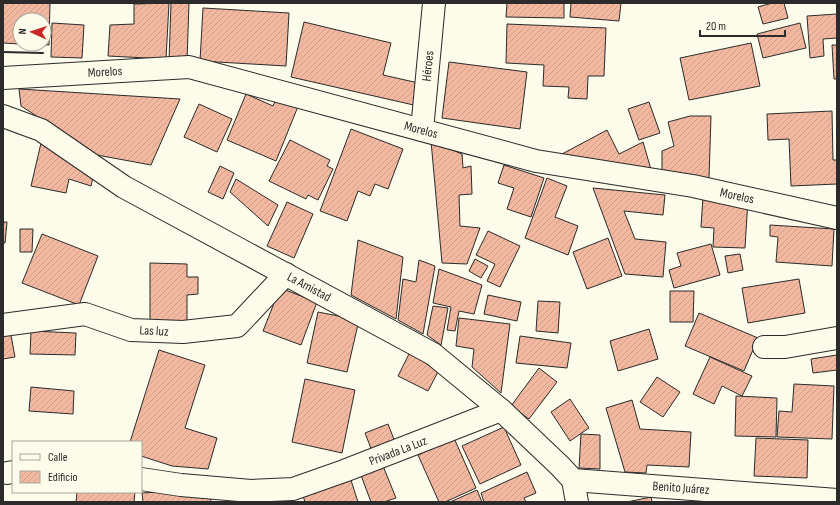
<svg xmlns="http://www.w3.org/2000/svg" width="840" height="505" font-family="'Sofia Sans Condensed',sans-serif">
<defs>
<pattern id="building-hatch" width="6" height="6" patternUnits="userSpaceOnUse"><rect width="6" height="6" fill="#f2b8a0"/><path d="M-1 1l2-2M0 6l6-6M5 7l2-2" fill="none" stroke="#d09e8a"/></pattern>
</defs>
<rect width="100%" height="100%" fill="#fdfbea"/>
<!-- building -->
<g fill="url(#building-hatch)" stroke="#2b2b2b">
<polygon points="3,3 50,3 49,45 29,44 44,44 44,20 20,20 20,44 3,43"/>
<polygon points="169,3 166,59 108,56 110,25 134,24 134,4"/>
<polygon points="171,3 189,3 187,61 169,61"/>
<polygon points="507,3 564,3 564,18 506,17"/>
<polygon points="571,3 621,3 619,21 570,17"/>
<polygon points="772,3 784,3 788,18 763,24 758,7"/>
<polygon points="203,8 289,13 286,66 200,61"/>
<polygon points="837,14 837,38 823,39 824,56 810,58 807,16"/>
<polygon points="304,22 391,43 383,75 423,84 418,106 291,77"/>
<polygon points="52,23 84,25 82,58 51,57"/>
<polygon points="800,23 806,48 763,58 757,34"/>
<polygon points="507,24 606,28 604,76 588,76 587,99 568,98 569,87 543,86 544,65 506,63"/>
<polygon points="751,43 760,86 689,100 680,58"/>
<polygon points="832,45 837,45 837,79 834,79"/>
<polygon points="449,62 527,72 520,129 442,118"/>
<polygon points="19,89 180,99 151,165 97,155 21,106"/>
<polygon points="246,94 273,106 278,95 299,104 276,161 227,140"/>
<polygon points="649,102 660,133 639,140 628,109"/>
<polygon points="199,104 232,119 217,152 184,137"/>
<polygon points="832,111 833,160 837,160 837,184 791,186 789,139 768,140 767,114"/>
<polygon points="690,116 711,116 709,178 662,176 662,151 674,146 668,122"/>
<polygon points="351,129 403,149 388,189 375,184 370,196 358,191 347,221 320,211"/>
<polygon points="607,130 619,154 643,142 652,173 562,154"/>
<polygon points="290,140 330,160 327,166 333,169 318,200 308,195 306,199 269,181"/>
<polygon points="431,141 462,154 463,168 471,166 472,194 459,195 460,226 480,228 467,264 442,263"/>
<polygon points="41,143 94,173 91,186 69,179 66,193 31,186"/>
<polygon points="504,165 544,178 531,217 507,209 514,188 498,183"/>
<polygon points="220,166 234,173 223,199 208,192"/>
<polygon points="547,178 567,186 555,217 578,226 568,255 525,238"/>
<polygon points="236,179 278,205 268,226 230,192"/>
<polygon points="593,188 665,195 663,215 624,211 635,239 666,242 663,277 625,274"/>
<polygon points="703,197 748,199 745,248 713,247 714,228 701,227"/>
<polygon points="287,202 313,214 294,258 267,246"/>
<polygon points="3,222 7,222 5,243 3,243"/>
<polygon points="770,225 834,229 832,266 776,262 778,237 770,236"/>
<polygon points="20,229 33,229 32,252 20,252"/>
<polygon points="488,231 520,246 500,287 487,281 495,264 476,255"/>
<polygon points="42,234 98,256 79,305 22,283"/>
<polygon points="608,238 622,276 587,289 573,252"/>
<polygon points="358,240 403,257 396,319 351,295"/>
<polygon points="711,244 720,275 674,288 669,270 681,266 677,253"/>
<polygon points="740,254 743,270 728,273 725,256"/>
<polygon points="475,259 488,266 481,278 469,271"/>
<polygon points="419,260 435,266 423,334 398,320 403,279 416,282"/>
<polygon points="150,263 187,264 187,277 198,277 198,294 187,295 187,321 150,321"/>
<polygon points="439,269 482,285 474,314 459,311 455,331 447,330 451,307 433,303"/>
<polygon points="799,279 805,313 748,323 742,288"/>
<polygon points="280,288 317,302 301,345 263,331"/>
<polygon points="670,291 694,291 693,322 670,322"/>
<polygon points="488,295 521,302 517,321 484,314"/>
<polygon points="538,301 560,302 558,333 536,331"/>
<polygon points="433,306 448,308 441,345 427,335"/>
<polygon points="318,312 359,320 347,372 307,363"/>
<polygon points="699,313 758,338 744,371 685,346"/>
<polygon points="459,318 510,324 501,393 472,367 474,349 456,346"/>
<polygon points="649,329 658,359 618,371 610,341"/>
<polygon points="10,330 15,357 3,359 3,331"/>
<polygon points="31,331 76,333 75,355 30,354"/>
<polygon points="520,336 571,343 567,368 516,363"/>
<polygon points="159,350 205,365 185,428 217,438 208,469 172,466 141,456 141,442 130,442"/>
<polygon points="411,350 441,366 428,391 398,376"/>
<polygon points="837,355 837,370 813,373 811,359"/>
<polygon points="710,357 752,376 742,396 722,386 714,404 693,394"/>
<polygon points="539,368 557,382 529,419 511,406"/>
<polygon points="657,377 680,392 663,417 640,402"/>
<polygon points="305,379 355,390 342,453 292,442"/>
<polygon points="794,384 834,386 832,439 777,437 779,411 792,412"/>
<polygon points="31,387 74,391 73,414 29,411"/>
<polygon points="736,396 777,398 776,437 735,436"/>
<polygon points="570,399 589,428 570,441 551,412"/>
<polygon points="632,400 640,429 691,432 689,467 647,465 646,473 625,472 606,408"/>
<polygon points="388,424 395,442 372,451 365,433"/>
<polygon points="504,427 521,465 480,484 462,446"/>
<polygon points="581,434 600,435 600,469 579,468"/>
<polygon points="454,438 476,488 445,502 439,502 418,455"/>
<polygon points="756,438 808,440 807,478 754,476"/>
<polygon points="381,461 396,498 384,502 371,502 359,470"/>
<polygon points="527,472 536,493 524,498 526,502 484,502 481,493"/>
<polygon points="349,474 358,502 305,502 301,490"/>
<polygon points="210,489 211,502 143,502 142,493"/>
<polygon points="477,490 482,502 450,502"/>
<polygon points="77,492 135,492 134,502 76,502"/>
<polygon points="651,497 652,502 627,502"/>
</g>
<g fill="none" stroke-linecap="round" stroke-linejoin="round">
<defs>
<g id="minor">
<polyline points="3,78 189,67 536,161 693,186 837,218"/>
<polyline points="3,116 41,130 124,187 433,354 501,410 560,466 573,480 577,502"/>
<polyline points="422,130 434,3"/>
<polyline points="3,325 85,314 131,330 183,332 237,326 286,274"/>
<polyline points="764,347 785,347 837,338"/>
<polyline points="7,473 13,472"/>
<polyline points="141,479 181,485 251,491 293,489 344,471 501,410"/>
<polyline points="573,480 837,500"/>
</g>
</defs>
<!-- minor casing -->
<use href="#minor" stroke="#2b2b2b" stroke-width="24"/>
<!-- minor -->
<use href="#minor" stroke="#fdfbea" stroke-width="22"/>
<!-- wall -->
<polyline stroke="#2b2b2b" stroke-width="2" points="3,52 43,53"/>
</g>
<g text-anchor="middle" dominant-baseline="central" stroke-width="3" stroke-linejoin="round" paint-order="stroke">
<!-- street labels -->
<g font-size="13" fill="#2b2b2b" stroke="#fdfbea">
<text transform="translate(428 66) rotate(-84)">Héroes</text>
<text transform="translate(105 72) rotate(-3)">Morelos</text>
<text transform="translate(421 130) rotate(15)">Morelos</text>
<text transform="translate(737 196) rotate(12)">Morelos</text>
<text transform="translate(309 287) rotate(28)">La Amistad</text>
<text transform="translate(154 331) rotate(3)">Las luz</text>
<text transform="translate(398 451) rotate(-21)">Privada La Luz</text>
<text transform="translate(681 488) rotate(4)">Benito Juárez</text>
</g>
</g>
<!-- border -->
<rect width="840" height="505" fill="none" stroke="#2b2b2b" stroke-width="8"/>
<!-- legend -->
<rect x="12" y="441" width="130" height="52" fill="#fdfbea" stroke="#a9a89e"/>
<rect x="20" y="454" width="20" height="6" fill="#fdfbea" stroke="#a9a89e"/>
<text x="48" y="461" font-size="12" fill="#2b2b2b">Calle</text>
<rect x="20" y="471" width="20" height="12" fill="url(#building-hatch)" stroke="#a9a89e"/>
<text x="48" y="481" font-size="12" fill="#2b2b2b">Edificio</text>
<!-- north arrow -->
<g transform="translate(32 32) rotate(273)"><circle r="19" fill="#fdfbea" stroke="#a9a89e"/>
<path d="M0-3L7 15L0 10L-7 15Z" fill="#c62828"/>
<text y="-6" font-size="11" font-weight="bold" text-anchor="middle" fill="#2b2b2b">N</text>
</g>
<!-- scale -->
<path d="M700 30v6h85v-6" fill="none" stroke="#2b2b2b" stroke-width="2"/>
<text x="706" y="30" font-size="12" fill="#2b2b2b" stroke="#fdfbea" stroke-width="3" paint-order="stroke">20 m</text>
</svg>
